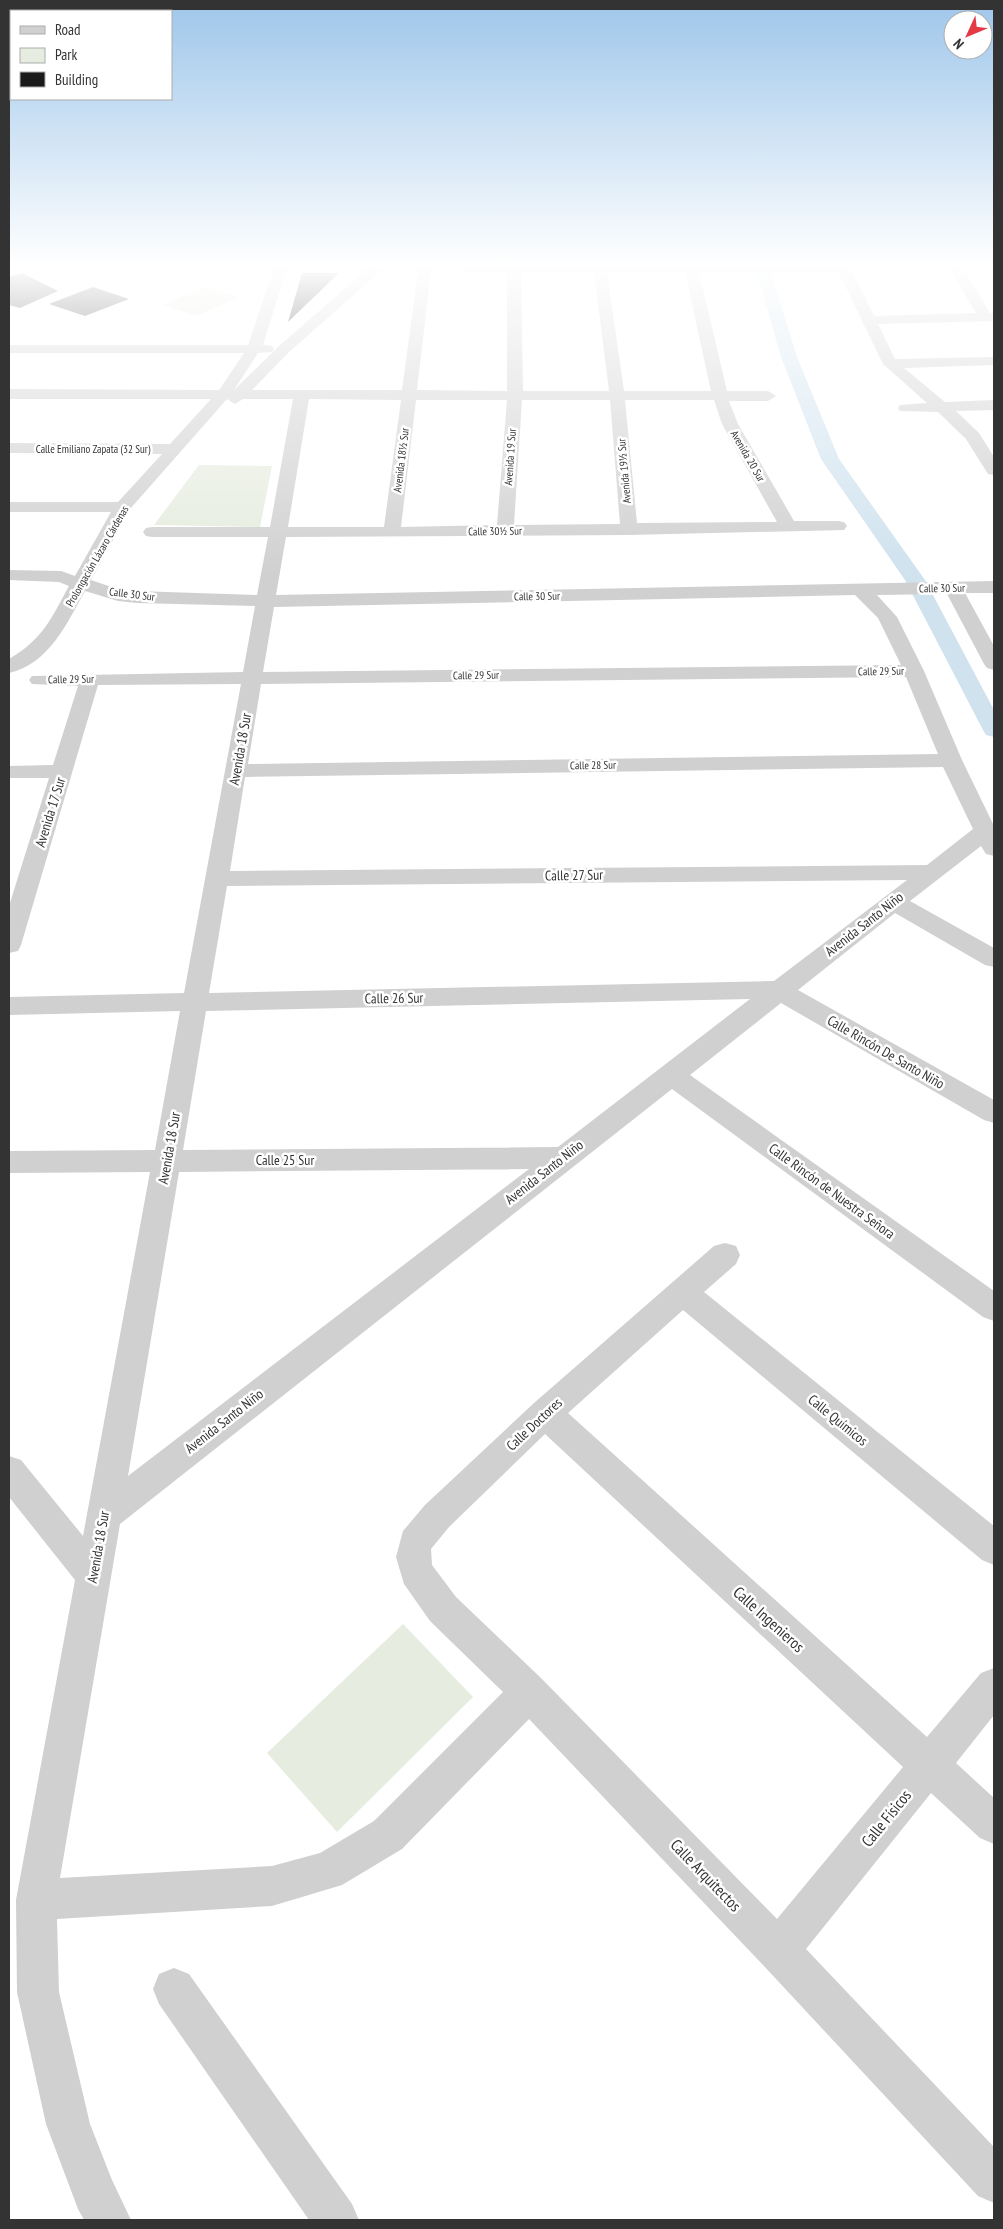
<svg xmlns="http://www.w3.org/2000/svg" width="1003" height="2229" font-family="'PT Sans Narrow',sans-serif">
<rect width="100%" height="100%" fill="#fff"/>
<!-- green -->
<g fill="#e6ecdf">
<polygon points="206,287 240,297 196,316 162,305"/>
<polygon points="199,465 272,466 260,527 154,525"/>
<polygon points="403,1624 473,1697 337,1832 267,1753"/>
</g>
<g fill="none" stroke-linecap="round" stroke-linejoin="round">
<!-- canal -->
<polygon fill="#cfe2ee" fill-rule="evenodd" points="754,263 768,263 797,357 839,459 925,580 994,710 994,737 986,735 983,730 905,580 821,459 781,357"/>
</g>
<!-- building -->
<g fill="#1a1a1a">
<polygon points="22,273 58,291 20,308 9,305 9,277"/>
<polygon points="302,273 339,273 288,322"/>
<polygon points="93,287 129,299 85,316 49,304"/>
</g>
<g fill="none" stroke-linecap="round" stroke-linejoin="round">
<!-- minor -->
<g fill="#d0d0d0" fill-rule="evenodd">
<path d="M9,263L835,265L834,263H848L874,316L976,313L946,263H960L990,313H994V321L878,324L895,359L994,357V365L904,368L945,402L994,400V410L956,411L979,433L994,457V475L988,474L966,439L938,412L900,411L898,408L900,405L927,403L883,364L839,273L699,272L727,391H768L776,396L768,401H729L738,424L794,521H838L844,522L847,526L844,530L629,535L286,537L276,595L994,581V593H965L994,646V670L987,668L984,664L947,594L877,595L897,617L924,671L962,760L994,826V856L986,854L981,846L910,901L994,948V967L985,965L895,913L798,990L994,1100V1123L984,1120L781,1003L690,1075L994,1291V1321L983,1317L672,1089L120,1524L60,1878L272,1866L320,1853L374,1821L503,1692L430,1621L404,1584L396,1557L403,1531L425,1505L534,1403L714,1246L725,1243L736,1246L740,1255L736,1264L704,1292L994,1526V1565L982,1560L683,1310L568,1413L927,1737L981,1673L994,1668V1715L956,1763L994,1798V1844L980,1838L931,1793L806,1949L994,2147V2203L978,2196L763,1965L529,1719L402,1849L342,1885L272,1906L57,1919L59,1992L90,2124L112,2180L131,2220H84L78,2209L46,2124L17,1992L16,1900L75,1580L9,1497V1456L21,1460L83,1536L150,1172L9,1173V1151L155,1150L180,1011L9,1015V997L184,993L241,684L98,685L21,945L18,951L9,953V906L49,778H9V766L53,765L78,686L32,684L29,680L32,676L243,672L255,606L137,603L118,601L85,591C67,623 49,664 9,673V659C43,639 51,619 69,586L59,582L9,580V570L61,571L75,576L111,512H9V502H118L162,454L9,453V443L170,444L211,399H9V389L219,390L244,353H9V345H248L273,271L9,270ZM286,271H365L279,346L234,390L258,353L272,352L274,349L272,346L263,345ZM381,271H418L402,390H252L289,352ZM431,271L507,272V391L417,390ZM521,272H594L609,391H523ZM607,272H685L711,391H624ZM227,399L235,404L243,399H293L270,527H152L146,528L143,532L146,536L152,537H268L257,595L137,591L120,590L91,580L130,509ZM309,399L401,400L384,527H288ZM416,400H507L497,525L401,527ZM522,400H610L620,524L514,525ZM625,400H714L722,424L777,522L637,523ZM855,595L878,618L901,665L263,672L274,607ZM906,677L938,754L248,764L261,684ZM943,767L973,829L927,865L230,871L245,777ZM907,880L774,981L209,993L227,886ZM750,999L558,1147L183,1150L206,1011ZM529,1169L128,1476L179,1172ZM545,1434L903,1767L777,1919L542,1679L456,1597L432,1565L431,1549L449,1527Z"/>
<polygon points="174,1968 189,1974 352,2204 359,2220 309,2220 159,2004 153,1989 159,1974"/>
</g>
</g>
<!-- sky -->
<linearGradient id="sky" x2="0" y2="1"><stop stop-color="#9ec6ea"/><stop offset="0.46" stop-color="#fff"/><stop offset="1" stop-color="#fff" stop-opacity="0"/></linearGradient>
<rect width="1003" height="575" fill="url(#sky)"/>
<g text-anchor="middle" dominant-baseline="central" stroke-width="5" stroke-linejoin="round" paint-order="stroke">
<!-- far-street labels -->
<g font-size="11" fill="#333" stroke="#fff">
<text x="93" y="449">Calle Emiliano Zapata (32 Sur)</text>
<text transform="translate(748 456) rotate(60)">Avenida 20 Sur</text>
<text transform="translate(510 457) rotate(-86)">Avenida 19 Sur</text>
<text transform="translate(401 460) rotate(-83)">Avenida 18½ Sur</text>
<text transform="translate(624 471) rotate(-95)">Avenida 19½ Sur</text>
<text transform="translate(495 531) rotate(-1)">Calle 30½ Sur</text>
<text transform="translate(97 556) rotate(-60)">Prolongación Lázaro Cárdenas</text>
<text transform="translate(942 588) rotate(-1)">Calle 30 Sur</text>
<text transform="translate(132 594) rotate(7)">Calle 30 Sur</text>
<text transform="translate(537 596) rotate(-1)">Calle 30 Sur</text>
<text transform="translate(881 671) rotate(-1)">Calle 29 Sur</text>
<text transform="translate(476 675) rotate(-1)">Calle 29 Sur</text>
<text transform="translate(71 679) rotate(-1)">Calle 29 Sur</text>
<text transform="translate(593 765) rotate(-1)">Calle 28 Sur</text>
</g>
<!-- street labels -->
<g font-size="14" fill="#333" stroke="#fff">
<text transform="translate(240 749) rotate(-80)">Avenida 18 Sur</text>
<text transform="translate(50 812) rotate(-73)">Avenida 17 Sur</text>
<text transform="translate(574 875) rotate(-1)">Calle 27 Sur</text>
<text transform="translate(864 924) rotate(-38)">Avenida Santo Niño</text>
<text transform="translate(394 998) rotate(-1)">Calle 26 Sur</text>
<text transform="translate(886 1052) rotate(30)">Calle Rincón De Santo Niño</text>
<text transform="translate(169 1148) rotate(-80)">Avenida 18 Sur</text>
<text x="285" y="1160">Calle 25 Sur</text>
<text transform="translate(544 1172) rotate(-38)">Avenida Santo Niño</text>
<text transform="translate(832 1191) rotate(36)">Calle Rincón de Nuestra Señora</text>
<text transform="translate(838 1420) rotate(39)">Calle Químicos</text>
<text transform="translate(224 1421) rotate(-38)">Avenida Santo Niño</text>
<text transform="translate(534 1424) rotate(-43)">Calle Doctores</text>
<text transform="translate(98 1547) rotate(-80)">Avenida 18 Sur</text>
</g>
<!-- near-street labels -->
<g font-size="16" fill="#333" stroke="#fff">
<text transform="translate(769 1619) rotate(42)">Calle Ingenieros</text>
<text transform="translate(886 1818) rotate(-51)">Calle Físicos</text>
<text transform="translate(706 1875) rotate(46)">Calle Arquitectos</text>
</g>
</g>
<!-- border -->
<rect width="1003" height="2229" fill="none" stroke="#333333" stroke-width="20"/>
<!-- legend -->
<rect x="10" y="10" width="162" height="90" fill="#ffffff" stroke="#adadad"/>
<rect x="20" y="26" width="25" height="8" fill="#d0d0d0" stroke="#adadad"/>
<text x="55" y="35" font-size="15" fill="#333333">Road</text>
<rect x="20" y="48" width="25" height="15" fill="#e6ecdf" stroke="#adadad"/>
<text x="55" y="60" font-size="15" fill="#333333">Park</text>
<rect x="20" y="72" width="25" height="15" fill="#1a1a1a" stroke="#adadad"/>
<text x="55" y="85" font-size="15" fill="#333333">Building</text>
<!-- north arrow -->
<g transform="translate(968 35) rotate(226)"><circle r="24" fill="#ffffff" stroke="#adadad"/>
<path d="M0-4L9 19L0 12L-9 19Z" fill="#e63946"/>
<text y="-8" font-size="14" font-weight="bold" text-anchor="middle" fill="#333333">N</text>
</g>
</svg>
